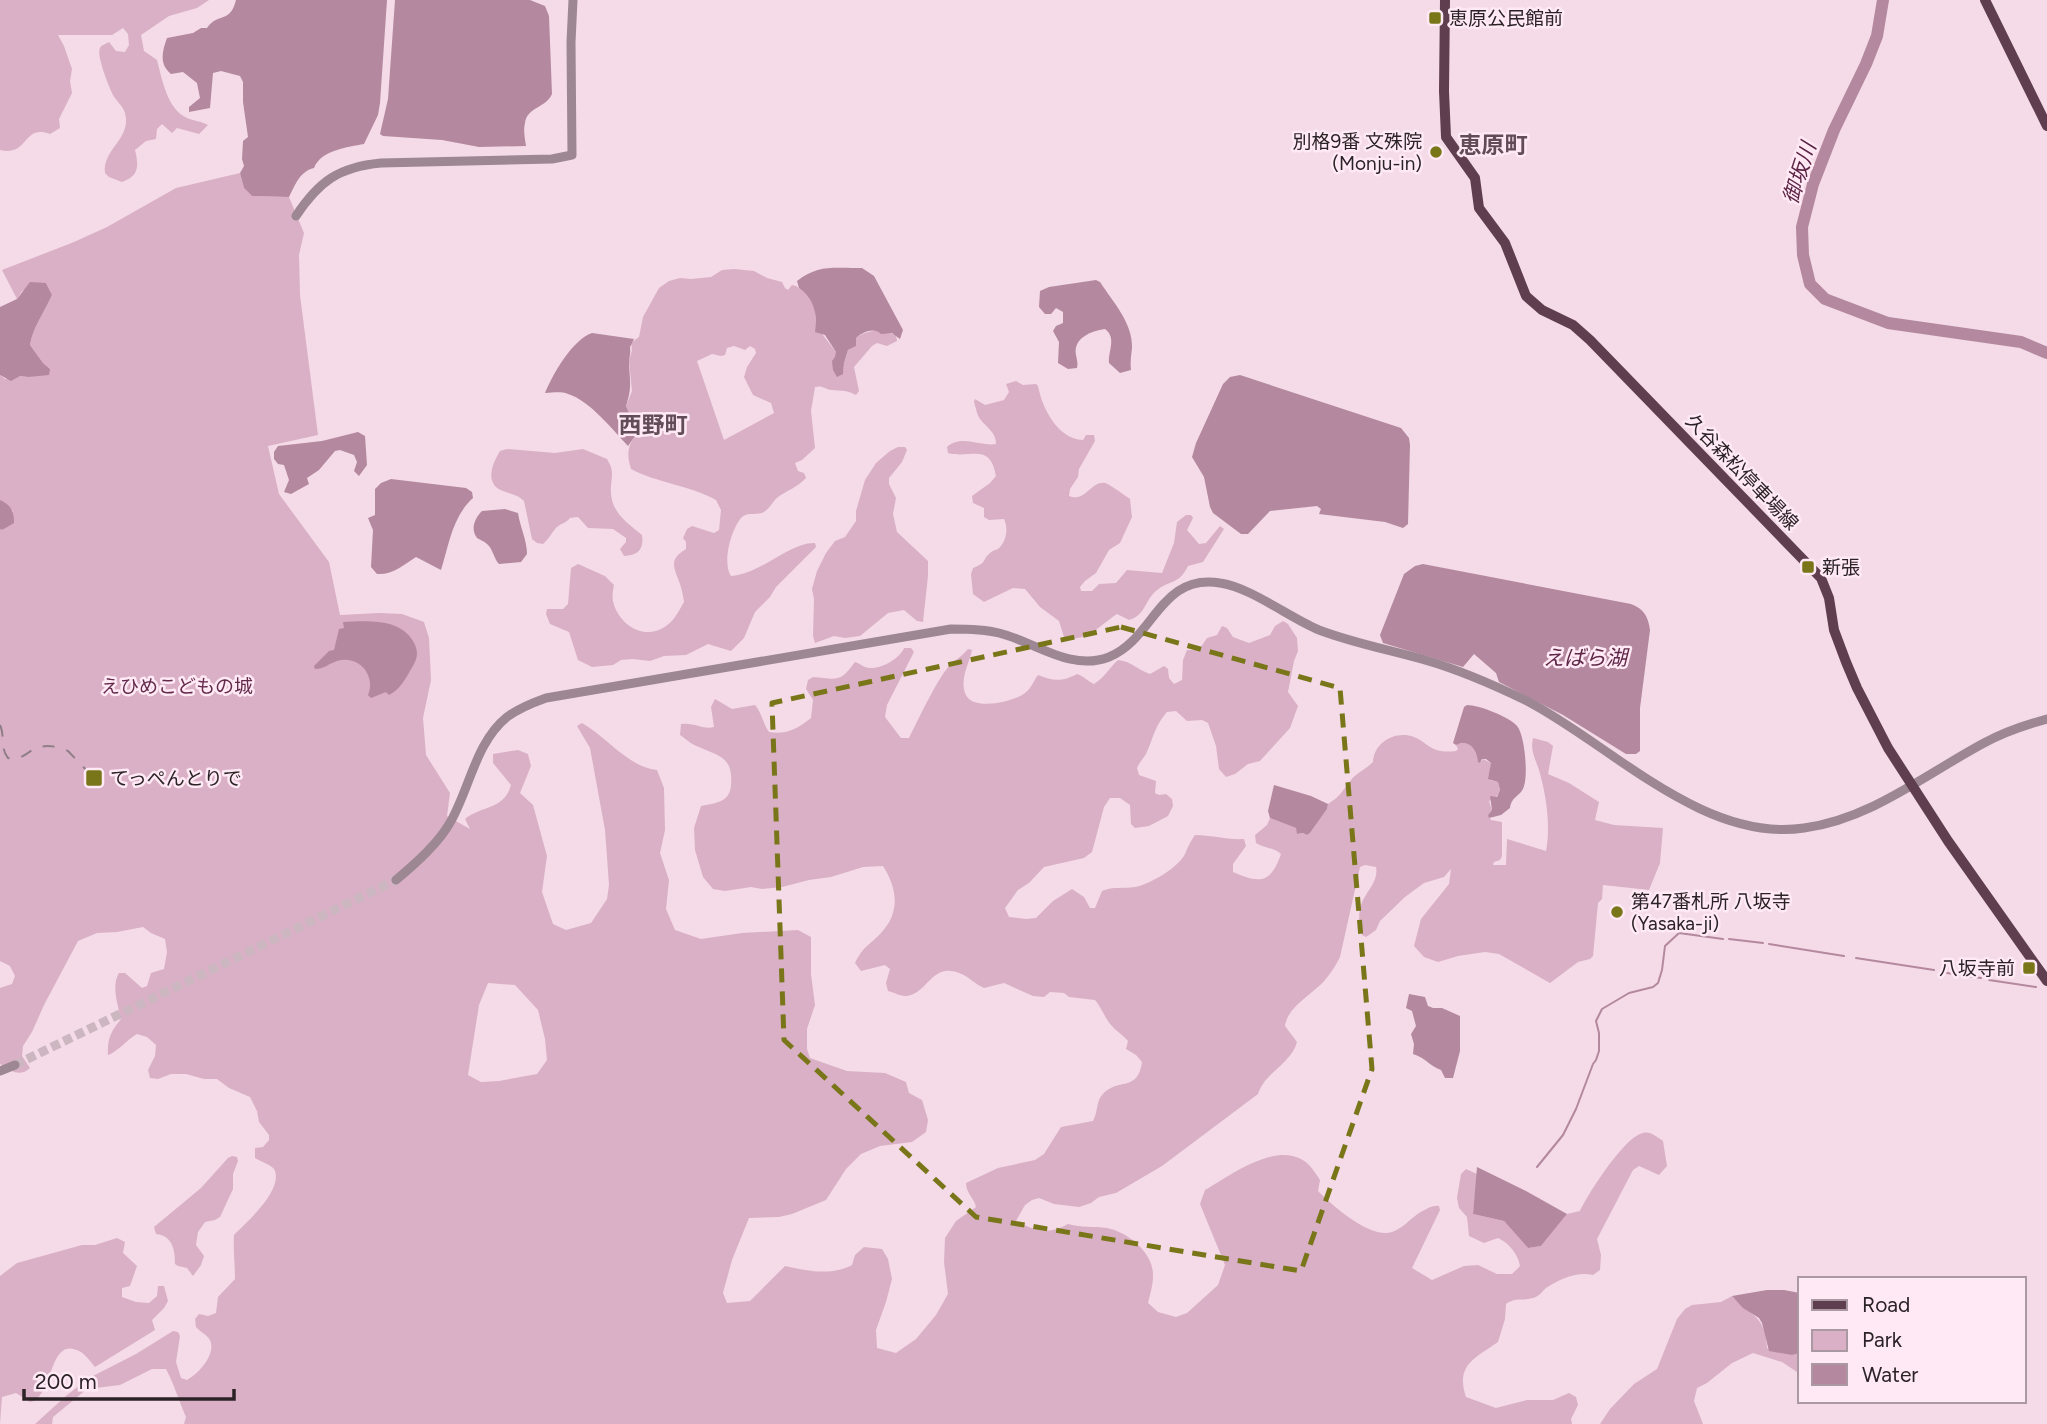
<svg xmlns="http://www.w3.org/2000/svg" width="2047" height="1424" font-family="Figtree,'Noto Sans JP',sans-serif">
<rect width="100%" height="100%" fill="#f4dbe7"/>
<!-- green -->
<g fill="#dab0c6" fill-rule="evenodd">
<path d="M0,0H209L197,8L169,16L141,35L144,51L157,60C162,79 167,109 187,118C194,121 201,121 208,125L199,134L177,128L172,133L162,124L157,129L156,139L146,141L135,150C139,166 139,176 122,182L109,177L105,173C102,149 132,139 125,113C123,106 117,102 113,95C109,87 96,55 100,48C101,45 106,44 109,42L116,51L125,52L129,45L128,34L123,28L112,35H58L64,46L72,69L70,81L72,93L59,119L60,128L50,134C22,124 29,157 0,150Z"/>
<path d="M240,173L244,188L252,196L289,197L304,233L299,255L300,295L318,435L268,446L279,494L329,562L340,615L379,613L402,614L424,622L429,638L431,680L423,718L426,755L450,793L447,816L470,829L465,819C483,805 504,810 511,785L493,763V754L518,750L528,754L531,766L520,793L533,805L547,856L542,892L553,924L566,930L591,923L607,899L609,885L605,830L590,748L577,726L582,723C607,737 628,767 657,770L664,788L665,830L660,853L669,880L666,909L675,930L701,939L742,933L798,930L811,937V974L815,1005L807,1029V1049L810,1058L847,1071L885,1073L906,1082L909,1093L922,1100L928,1120L926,1132L912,1142L880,1146L861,1154L846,1169L826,1200L792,1214L779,1217L749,1218L732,1260L723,1293L727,1303L750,1301L785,1266C807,1271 832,1276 852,1265L855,1255L864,1247L882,1249L888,1259L892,1279L886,1302L876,1330L877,1348L896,1353L916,1339L936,1315L948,1294L944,1262L945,1238L956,1221L976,1207C974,1198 966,1193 966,1183L998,1168L1035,1160L1044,1154L1061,1127L1093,1121C1098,1112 1096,1102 1102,1095C1117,1077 1138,1093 1142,1062L1136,1055L1126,1049L1128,1041C1123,1035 1116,1031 1111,1025C1105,1018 1101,1007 1095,1000L1069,997L1064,993L1050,992L1044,997L1033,996L1004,983L984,988C975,984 968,976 959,973C931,962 927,996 905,996C900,996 893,992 888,991L886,983L890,969L885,965L861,971L855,963C864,945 869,946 881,933C901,912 897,888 883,866L863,867L831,877L809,880L782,887L762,889L751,887L725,891L713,889L703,877L695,850L694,828L701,806C715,803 729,803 731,786C733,758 722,757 699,747C692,745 686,739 680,735L681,724C695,722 703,730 714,727L711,707L715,699L732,709L755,705C762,713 763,724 769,732C786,735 797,729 811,718L813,700L806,689L808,680L813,677C837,679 840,683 855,662C859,663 862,666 865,667C877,672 900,659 904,648H911L914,652L887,705L885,717L901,738H909C917,722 939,675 951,664C957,659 962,656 968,649L972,650C969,664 960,678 965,693C971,712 1014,702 1025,693C1031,689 1034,680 1038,675C1053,681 1062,682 1077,674C1084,676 1087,681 1094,684C1105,677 1109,668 1118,660C1133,662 1136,669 1150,674L1164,666L1168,669L1169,678L1174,684L1182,680L1183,660L1187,650H1199L1207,638L1217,635L1222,626L1227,628L1233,637L1249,643L1270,635L1275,626L1283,621L1288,624L1297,638L1298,651L1294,661L1288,692L1298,706L1290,728L1260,761L1248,764L1235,774L1226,777L1219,769L1216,746L1208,723L1202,720L1187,721L1176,711L1167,712C1155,725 1153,739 1146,754C1143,759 1139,763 1137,768L1139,775L1156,781L1155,793L1159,795L1166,794L1172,799L1173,806L1168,816L1149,826L1135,828L1131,824L1130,805L1120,798H1110L1104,807L1092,852L1084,858L1044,867L1029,883L1018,890L1005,908L1009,917L1026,919L1036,918L1053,901L1072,889L1084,897L1090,908H1095L1102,891C1113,886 1124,889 1135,887C1149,885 1179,867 1185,854C1188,847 1190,842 1195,835C1211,835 1227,840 1244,839L1246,846L1233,864V872C1260,884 1271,883 1281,854C1275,848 1264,848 1256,843L1255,835L1267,825L1270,818L1296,828L1298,834L1303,833L1307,835L1310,833L1327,809L1328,804C1341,796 1342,791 1351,780C1355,774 1366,769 1373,762C1374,742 1396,730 1414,737C1422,740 1427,746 1434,749C1441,752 1449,752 1456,751L1458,749L1456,745C1471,738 1475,751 1480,763L1483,759L1491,763L1490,780L1498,782L1500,790L1497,796L1489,801L1492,810L1488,815L1491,820L1502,822V856L1500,860L1494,862L1493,865H1506L1507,839L1546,851C1551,826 1546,794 1539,770C1535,758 1530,751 1533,738L1548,742L1553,746L1548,774L1569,783L1599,802L1595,820L1614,825L1663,828L1660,863L1649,890L1603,885L1602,899L1598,903L1593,956L1590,959L1578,962L1550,983L1499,954L1485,952L1458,956L1438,962L1424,957L1414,946L1421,919L1449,884L1451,869L1444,877L1424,883L1405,897L1380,921L1376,930L1366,937L1362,935C1359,926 1358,915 1361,905C1365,892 1379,882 1376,867L1365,865L1360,867L1340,957C1336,965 1331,973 1325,980C1311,996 1288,1006 1285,1026L1297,1042C1291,1064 1265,1072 1258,1094L1162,1166L1116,1193L1099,1197L1091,1203L1079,1207L1054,1204L1039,1198L1032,1200L1025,1205L1016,1221C1035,1231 1049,1235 1068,1224C1082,1228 1093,1226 1107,1228C1128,1232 1154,1253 1153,1276C1153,1285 1150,1295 1148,1303L1158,1312L1176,1317L1187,1313L1218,1285L1225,1265L1200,1204L1205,1190C1229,1176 1272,1144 1301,1159C1309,1163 1315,1172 1320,1180L1318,1191C1333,1206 1370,1239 1392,1232C1402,1229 1410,1219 1419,1213C1426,1210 1431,1205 1439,1206L1440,1210L1412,1268L1432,1280L1464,1266L1478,1265L1497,1274H1512L1520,1266C1518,1254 1509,1243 1498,1238L1484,1243L1469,1236L1467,1217L1459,1208L1457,1198L1461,1174L1466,1169L1477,1174L1473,1214L1504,1221L1528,1248L1541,1246L1567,1214L1580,1211C1588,1194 1625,1136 1643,1133C1650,1131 1657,1137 1663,1141L1667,1166L1659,1175L1639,1166L1633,1170L1597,1239L1601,1255L1600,1270L1593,1275C1577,1271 1560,1279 1546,1288C1542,1292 1538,1297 1533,1298C1523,1301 1515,1297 1506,1304L1505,1319L1498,1342C1476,1358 1455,1364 1466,1397L1496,1408L1527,1400H1553L1569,1393L1576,1397L1578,1405L1571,1419L1572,1424H184L186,1417C179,1401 174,1384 166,1369H152L120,1385L87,1389L53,1417L52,1424H35L67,1395L91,1377L136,1354L173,1331L178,1332L180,1336L176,1362L181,1378L187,1380C198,1374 214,1357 211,1343C210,1336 200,1332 196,1327L195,1319L199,1314L208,1316L216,1313L218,1297L235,1279C235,1264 233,1250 234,1235C246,1223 285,1189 274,1169C271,1165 260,1161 255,1158V1148L263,1147L269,1140V1135L259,1122L257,1111L250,1097L229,1088L217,1079H204L186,1074H171L158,1079L150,1078L148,1070L155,1056L156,1045L147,1037L137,1034C128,1039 116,1053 108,1055C107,1039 111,1031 121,1019C118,1005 111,986 119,973H125L142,988L147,986L151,973L164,969L167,952L165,939L151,933L143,927L117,932L97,933L78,941L44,1005L32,1032L23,1046L22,1056L30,1068C19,1078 10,1070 0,1064V988L12,984L15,976L10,966L0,961V529L3,530L13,511L0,500V375L5,379L20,376L28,377L50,369L43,363L30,345C32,329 45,311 52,295L46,283L22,291L17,299L2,270L74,242L107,227L176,188ZM488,983L515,985L538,1010L545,1039L547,1060L537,1074L499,1081L481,1082L468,1075L479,1005Z"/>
<path d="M734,269L754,271L767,278L782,282L785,288L788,290L792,285L796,286L808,294L815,308L816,326L836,352V357L843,374L844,363L848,350L856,346V338C871,328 880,330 896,335L897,341L887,346L877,343L872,346L854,367L859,391L856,395C847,390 842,391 832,390C824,389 823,385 815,387L811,411L815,448L802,460L795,463L798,471L804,473L806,478C796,488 788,490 778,497C772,502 769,510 762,513C755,515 746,512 741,518C731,530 722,563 731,576C762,574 789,542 815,543L816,547L776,587L770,597L755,612L744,638L731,651L708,644L686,655L664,656L650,661L633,659L621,660L613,665L592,667L578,660L569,632L550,624L546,614L547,609H563L568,604L571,568L578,564L605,576L614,585C613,590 612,596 613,601C618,624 643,640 663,628C674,622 678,612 684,602C683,596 682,590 680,584C674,567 668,560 686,549V542L683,538L687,529L692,526L714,533L719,530L721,510L716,500C689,485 657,483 631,469C627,456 627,447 635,436L631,429L633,422L626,406L632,391L629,361L632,350L631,343L639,337L643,317L659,288L669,281L680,278L691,279L711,277L722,270ZM734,346L745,350L750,346L755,349L756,353L747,367L744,377L753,395L771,403L774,413L724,440L697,361L712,354L721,356L725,355L727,348Z"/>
<path d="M1016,381L1023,385L1036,384L1038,386C1042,407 1057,439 1083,440L1086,435H1094L1095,441L1079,469L1078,477L1070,489L1069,496C1085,503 1091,481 1105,483C1109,484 1126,496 1130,499L1132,517L1120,543L1109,550L1096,573L1085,581L1080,587L1081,591H1092L1099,584L1116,583L1127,570L1162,573L1174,543L1177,522L1186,515H1191L1193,518L1187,530L1199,544L1206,543L1220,526L1224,529L1203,562L1188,566C1178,586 1170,579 1156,591C1145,600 1145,616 1129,620L1117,614C1100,625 1086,644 1064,637L1059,621L1040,607L1025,589L1013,588L984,602L973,594L971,574L973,568C988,562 981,561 990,553C993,550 998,550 1000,547C1007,540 1008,527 1004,519L989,520L984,517V508L973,503L972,496L990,483L996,476C990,442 971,459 948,453L947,447C962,434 980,447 996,444C996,432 987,428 980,419C977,415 976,408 974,402L975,399L985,405L1004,400L1009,392L1006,384Z"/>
<polygon points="898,447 905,447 907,450 902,462 889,478 889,484 896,498 893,514 897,532 928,561 928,576 923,622 917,621 904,610 888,613 860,636 845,638 834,636 815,643 813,636 814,599 812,589 817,571 826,553 835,541 845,537 856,521 856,511 865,480 876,463 890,451"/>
<path d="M507,449L555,453L583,449L607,459C614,471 612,473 611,486C609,511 625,521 642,535C644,550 638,555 624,556L620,549L626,542V538L613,529L588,528L578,517L570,518C566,523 562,523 557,527C552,532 549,539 543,544L537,543L532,539L524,501C518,495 511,494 503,491C484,484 492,464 500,451Z"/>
<path d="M232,1156L237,1157L238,1161L233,1174V1189L220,1217L215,1220L205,1222L198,1232L196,1245L204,1256L201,1265L193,1276L187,1268L178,1266L175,1264C175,1250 173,1236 156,1234L154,1227L201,1188L228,1158Z"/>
<path d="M117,1238L125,1242L123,1253L137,1266L130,1286L122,1288V1297L136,1302L149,1303L157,1296L158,1286H164L168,1301L164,1308L152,1320L155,1330L95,1367C91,1362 85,1354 79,1351C48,1335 54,1398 30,1402L16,1393L2,1397L0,1424V1276L17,1263L82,1245H95Z"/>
<path d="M1732,1296C1752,1317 1765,1315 1767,1348L1792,1355L1800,1352V1374L1782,1362L1753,1353L1732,1363L1707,1383L1697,1388L1694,1401L1703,1424H1600L1610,1409L1634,1384L1657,1369L1677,1319L1685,1309L1692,1305L1721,1302Z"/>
</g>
<!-- water -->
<g fill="#b4889f">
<path d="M236,0H387L380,103L378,115L364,144C348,147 321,150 314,168C299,172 296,184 289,197L252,196L244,188L240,173L244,166L242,159L243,141L248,137L243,102V82L240,76L221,71L213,73L210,108L189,112V107L200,98L197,83L183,72L171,74C159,64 162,52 167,38L193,33L201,28H207C218,12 230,24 236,0Z"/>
<path d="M395,0H530L545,6L549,16L552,94C546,108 527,107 525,123C523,130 525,139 526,146L479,147L442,140L383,136L380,134L388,99Z"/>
<path d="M857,268H862L874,276L903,330L900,339L892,333L881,334C874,327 863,332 856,338V346L848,350L844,363L843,374L837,377L833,370L832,361L835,357L836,352L825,335L815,332C818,315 814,298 799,288L797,281C818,265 831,268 857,268Z"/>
<path d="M1096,280L1100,282C1113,302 1133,323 1132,348C1131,356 1130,364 1131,370L1120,373L1109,363C1108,351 1117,338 1105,329C1091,331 1073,338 1076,355C1077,360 1078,363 1077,368L1068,369L1058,363L1059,342L1053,331L1056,326L1063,323V312L1056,308L1051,314H1045L1039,307L1040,291L1049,287Z"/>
<path d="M30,282L46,283L52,295C45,311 32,329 30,345L43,363L50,369L49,375L28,377L20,376L11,381L0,375V307L17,299Z"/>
<path d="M592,333L634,339L630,347C631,353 629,358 629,364C630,383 632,388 626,406L633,422L631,429L635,436L628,446C613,430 589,400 568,394C560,391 553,393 545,393C553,374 572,340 592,333Z"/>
<polygon points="1240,375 1401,428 1409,438 1410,445 1408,524 1403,528 1385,522 1319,514 1321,509 1317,506 1270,511 1248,534 1241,534 1213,513 1210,507 1204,477 1192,457 1196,443 1223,384 1230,377"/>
<polygon points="358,432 365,436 367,465 359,476 354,471 357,462 354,455 340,450 335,451 319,470 307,478 309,484 291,494 284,492 289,480 284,465 278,464 274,459 274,452 278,446 322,441"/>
<path d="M391,479L466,488L472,492L473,498C452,517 449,545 441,570L416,557C403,565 393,575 377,574L371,567L373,530L368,518L375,515V489L381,483Z"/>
<path d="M0,500C11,505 14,511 14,523L2,530L0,529Z"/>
<path d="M505,509L518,513C520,527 527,540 527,554L521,562L499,564C494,559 493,549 487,544C484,541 480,540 477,538C470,529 475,518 482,511Z"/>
<path d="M1423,564L1631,604C1644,609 1648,616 1650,630L1640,708V751L1636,754H1626L1563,715L1499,682L1496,673L1474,654L1463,667L1383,643L1380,635L1404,574L1415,566Z"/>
<path d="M343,622C367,621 399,618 413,641C420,653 417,660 410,671C404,681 400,689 389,695L386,692L371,698L368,695C371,688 371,681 367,673C362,662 348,657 337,661C328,664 324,669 315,669L314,666L329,651L334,650L339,629L344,628Z"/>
<path d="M1467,705C1479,705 1510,717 1517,726C1525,735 1528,775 1524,786C1521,797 1512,795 1510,808L1501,815L1489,818L1488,815L1492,810L1490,796L1497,797L1500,790L1498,782L1488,779L1491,763L1486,759H1482L1480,763L1478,762C1477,750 1469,738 1456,745L1453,743L1464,707Z"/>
<polygon points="1274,785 1311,796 1328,804 1327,809 1310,833 1307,835 1303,833 1297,834 1296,828 1270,818 1268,811"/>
<path d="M1409,994L1425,997L1428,1006L1433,1008H1442L1460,1016V1051L1453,1078H1445L1441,1070C1431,1067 1426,1058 1413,1054L1414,1044L1411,1034L1416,1026L1412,1011L1406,1008Z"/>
<polygon points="1477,1167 1526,1191 1567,1214 1541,1246 1528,1248 1504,1221 1473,1214"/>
<polygon points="1767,1290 1784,1290 1800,1293 1800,1353 1792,1355 1769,1351 1762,1323 1759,1318 1743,1308 1732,1296"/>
</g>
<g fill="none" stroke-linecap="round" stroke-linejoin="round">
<!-- stream -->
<g stroke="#b4889f" stroke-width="2">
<polyline points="1729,939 1763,943"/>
<polyline points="1769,944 1844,956"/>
<polyline points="1856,958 1934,970"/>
<polyline points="1947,973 1981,978"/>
<polyline points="1989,980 2036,987"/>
<polyline points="1537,1167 1563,1135 1576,1109 1593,1064 1596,1060 1599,1051 1599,1033 1596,1021 1602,1009 1629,993 1653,987 1658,983 1662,970 1665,946 1679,933 1723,939"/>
</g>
<!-- river -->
<polyline stroke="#b4889f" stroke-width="12" points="1883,0 1877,36 1866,64 1834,130 1813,184 1802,227 1803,255 1810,284 1825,299 1888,323 2021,342 2047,353"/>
<!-- minor-tunnel -->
<polyline stroke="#ccb6c0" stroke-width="9" stroke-dasharray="9 4.5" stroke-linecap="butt" points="15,1065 396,880"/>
<!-- minor -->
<g stroke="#9c8792" stroke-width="9">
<path d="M296,216C319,181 339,167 381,163L552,159L572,155L571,42L573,0"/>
<path d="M396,880C415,864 439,843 451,821C470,787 476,742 507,717C519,708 532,703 546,698L951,629C967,629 983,629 999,633C1035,642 1071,672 1109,657C1154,639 1160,573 1220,583C1250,587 1290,618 1319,630C1353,643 1390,650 1425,660C1460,670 1494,685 1527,701C1610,744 1703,843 1804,828C1871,819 1926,774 1984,743C2004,732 2025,725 2047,719"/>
<polyline points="0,1071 15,1065"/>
</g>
<!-- major -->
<g stroke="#5f3e50" stroke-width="10">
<polyline points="1445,0 1444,91 1446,137 1475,178 1479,208 1505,243 1526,296 1542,310 1573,325 1590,340 1821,578 1829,598 1834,630 1846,662 1857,688 1888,748 1948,841 2047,981"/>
<polyline points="1985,0 2047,126"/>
</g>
<!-- rail -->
<path stroke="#907f87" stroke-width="2" stroke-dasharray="12 12" stroke-linecap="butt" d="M0,725C5,735 0,749 8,758C20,761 25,754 34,749C43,744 60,746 68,751L94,778"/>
</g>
<!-- marked area -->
<path fill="none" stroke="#79761a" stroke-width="5" stroke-dasharray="14 9" stroke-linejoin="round" d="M1121,627L1340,688L1372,1069L1301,1271L976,1217L784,1040L772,703Z"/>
<!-- markers -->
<g fill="#79761a" stroke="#fee9f4" stroke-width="2.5">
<rect x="1428" y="11" width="14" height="14" rx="3.5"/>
<circle cx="1436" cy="152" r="7"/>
<rect x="1801" y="560" width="14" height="14" rx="3.5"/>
<rect x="85" y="769" width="18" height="18" rx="3.5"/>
<circle cx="1617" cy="912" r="7"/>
<rect x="2022" y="961" width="14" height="14" rx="3.5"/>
</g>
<g text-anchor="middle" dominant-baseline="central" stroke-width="5" stroke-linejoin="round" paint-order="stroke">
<!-- poi labels -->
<g font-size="19" fill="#2b2226" stroke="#fee9f4" text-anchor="start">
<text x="1449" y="18">恵原公民館前</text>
<text x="1422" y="141" text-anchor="end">別格9番 文殊院<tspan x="1422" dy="22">(Monju-in)</tspan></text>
<text x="1822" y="567">新張</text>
<text x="110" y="778">てっぺんとりで</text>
<text x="1631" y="901">第47番札所 八坂寺<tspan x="1631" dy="22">(Yasaka-ji)</tspan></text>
<text x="2015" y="968" text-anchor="end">八坂寺前</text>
</g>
<!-- street labels -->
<g font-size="19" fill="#2b2226" stroke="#fee9f4">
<text transform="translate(1742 472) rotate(46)">久谷森松停車場線</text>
</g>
<!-- park labels -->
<g font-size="19" fill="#632a4b" stroke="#fee9f4">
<text x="177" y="686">えひめこどもの城</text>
</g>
<!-- water labels -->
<g font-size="21" font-style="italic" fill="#5e2647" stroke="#fee9f4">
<text transform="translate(1799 173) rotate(-72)">御坂川</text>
<text x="1585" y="657">えばら湖</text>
</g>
<!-- quarter labels -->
<g font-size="23" font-weight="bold" fill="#614c57" stroke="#fee9f4">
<text x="1493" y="145">恵原町</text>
<text x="653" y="425">西野町</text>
</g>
</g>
<!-- legend -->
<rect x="1798" y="1277" width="228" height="126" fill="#fee9f4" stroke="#aa99a2" stroke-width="2"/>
<rect x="1812" y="1300" width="35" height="10" fill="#5f3e50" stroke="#aa99a2" stroke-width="2"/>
<text x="1862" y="1312" font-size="21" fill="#2b2226">Road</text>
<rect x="1812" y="1330" width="35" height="21" fill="#dab0c6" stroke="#aa99a2" stroke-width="2"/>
<text x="1862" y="1347" font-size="21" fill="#2b2226">Park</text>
<rect x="1812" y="1364" width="35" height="21" fill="#b4889f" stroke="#aa99a2" stroke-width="2"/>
<text x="1862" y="1382" font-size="21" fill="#2b2226">Water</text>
<!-- scale -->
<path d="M24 1389v10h210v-10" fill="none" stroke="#2b2226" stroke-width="3.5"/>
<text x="35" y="1389" font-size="21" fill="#2b2226" stroke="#fee9f4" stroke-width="5" paint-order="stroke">200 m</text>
</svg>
